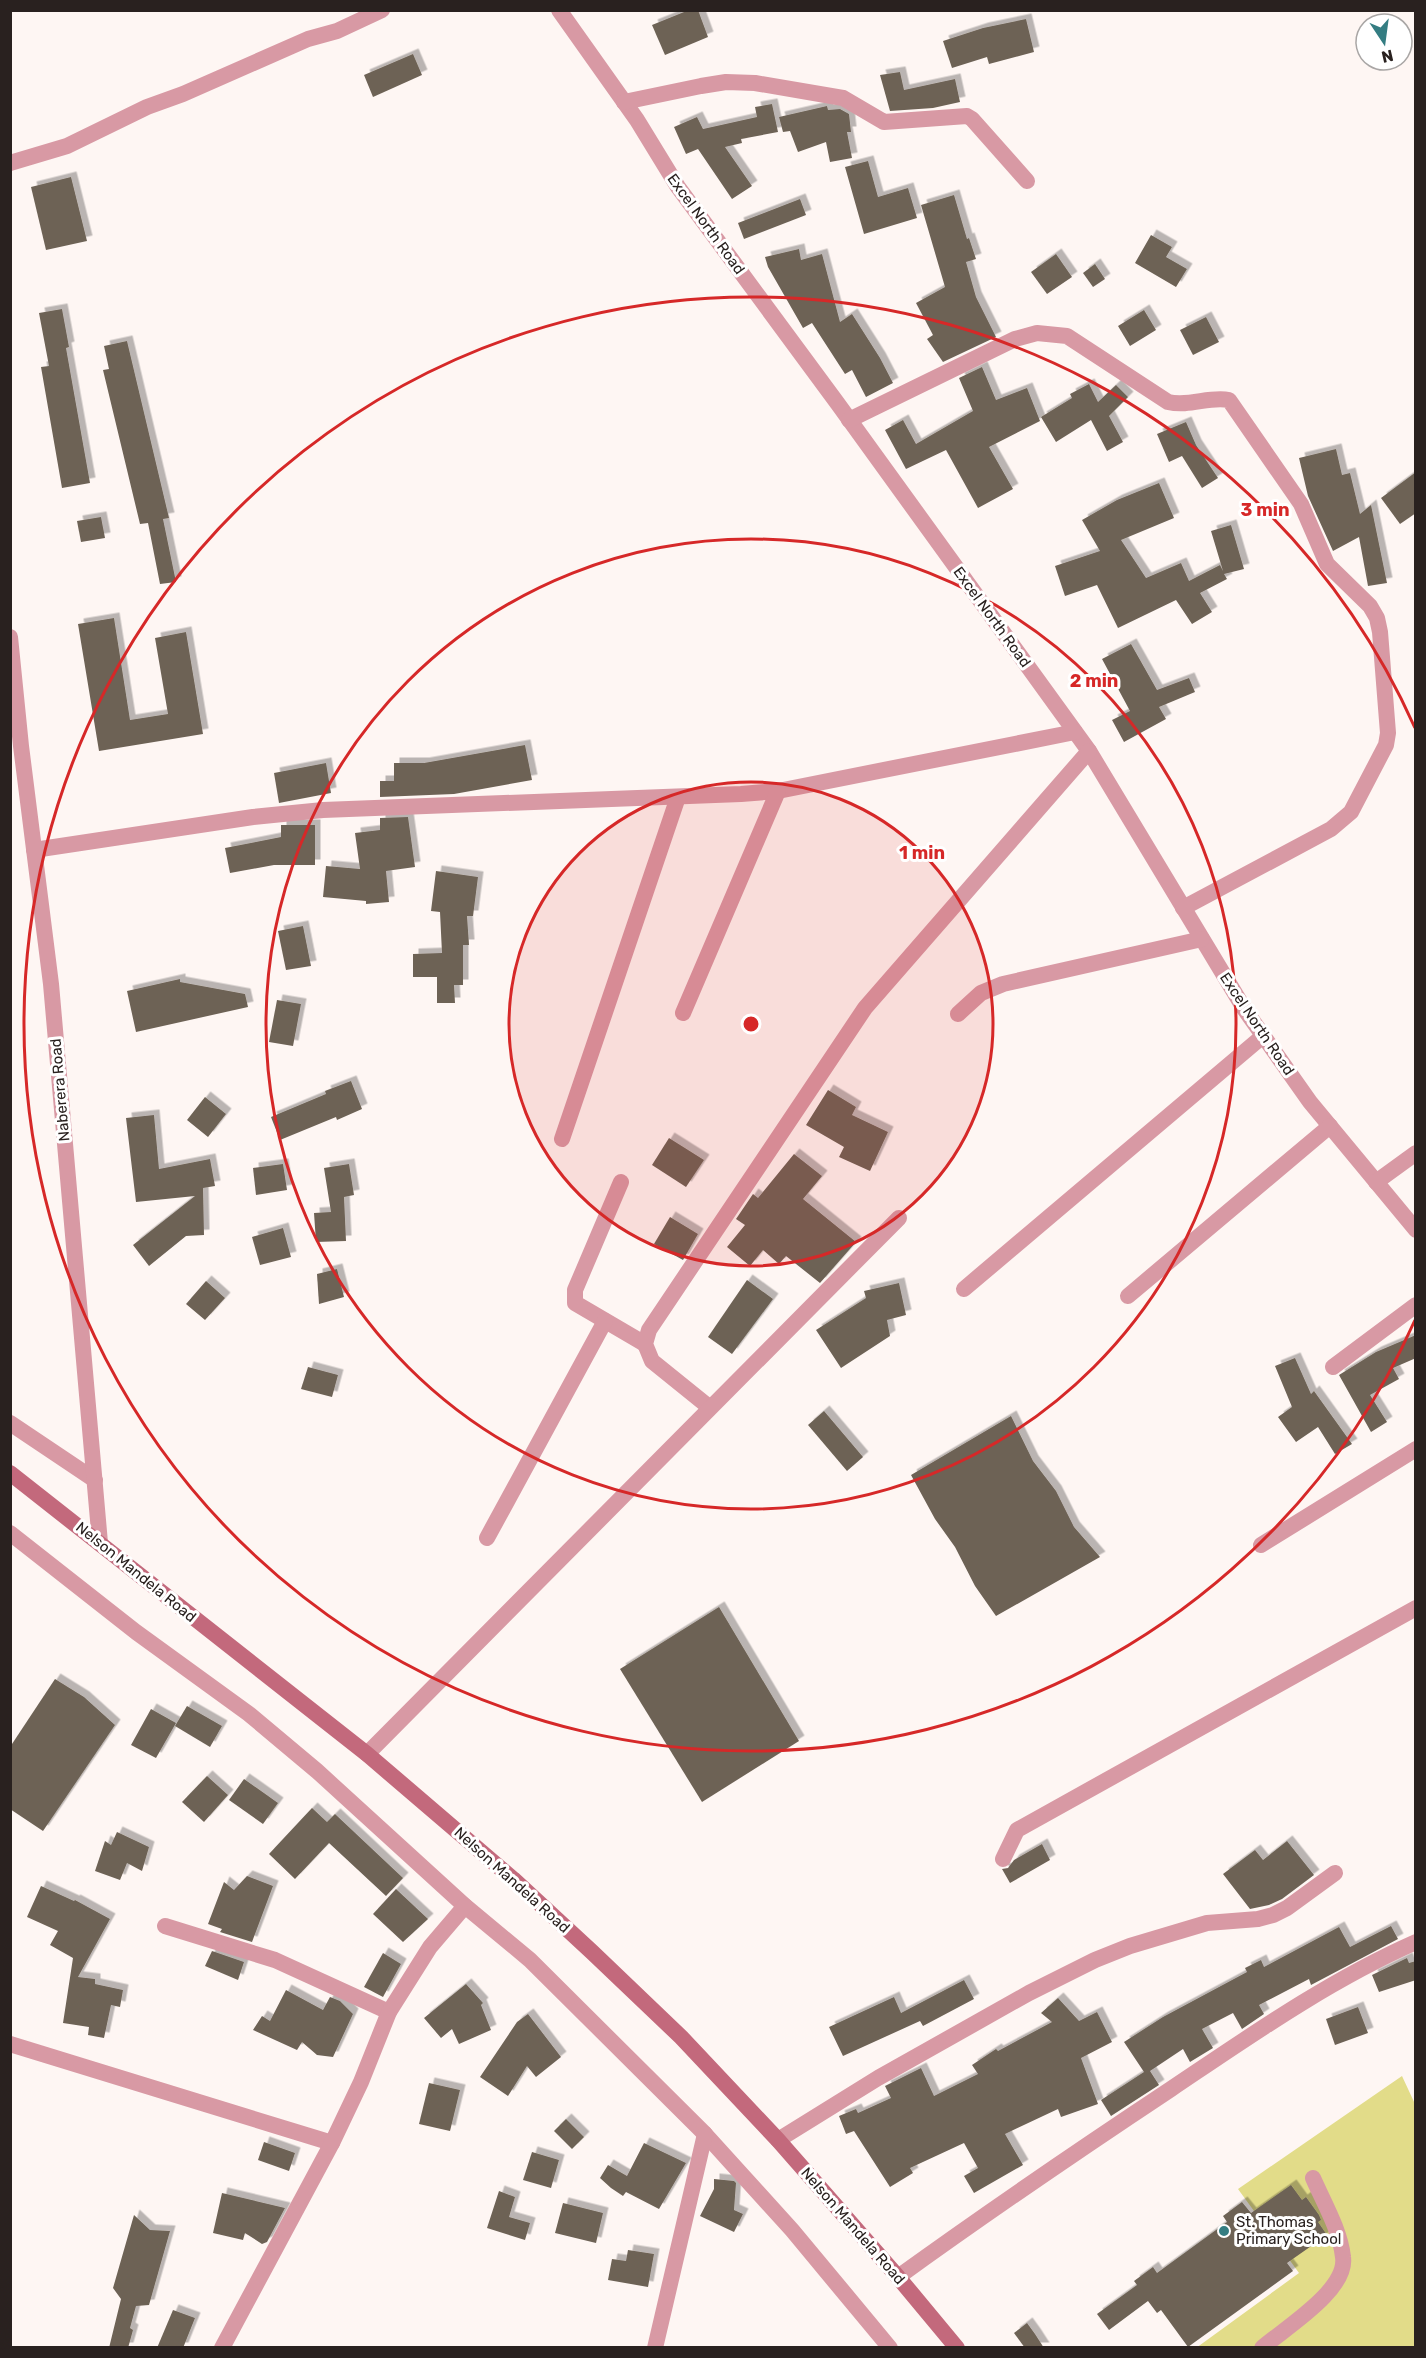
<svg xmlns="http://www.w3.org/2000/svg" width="1426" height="2358" font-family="Rubik,sans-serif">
<defs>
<filter id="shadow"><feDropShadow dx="5.5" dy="-5.5" stdDeviation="0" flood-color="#0004"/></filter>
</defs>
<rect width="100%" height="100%" fill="#fef6f3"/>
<!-- green -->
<polygon fill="#e2dc89" points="1402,2076 1415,2104 1415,2347 1196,2348 1299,2273 1238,2189"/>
<!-- building -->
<g fill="#6d6255" filter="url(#shadow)">
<polygon points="689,10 698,10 708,37 665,55 652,25"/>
<polygon points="1026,19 1034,52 989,64 987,57 952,68 943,41 983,28"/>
<polygon points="413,54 422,75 373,97 364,75"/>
<polygon points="900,72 904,90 955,79 960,102 933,108 890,111 880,75"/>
<polygon points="772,104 778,132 741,139 742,143 725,147 752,186 732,199 698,149 686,154 674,127 697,117 703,129 757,117 755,107"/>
<polygon points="827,106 828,110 840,109 849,114 851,132 847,132 852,158 830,162 826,142 798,152 790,131 783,132 779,117"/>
<polygon points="868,161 878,197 908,188 917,218 864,234 845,167"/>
<polygon points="71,177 87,241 46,250 31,187"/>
<polygon points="954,195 967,239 969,238 976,259 966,262 976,297 996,337 943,362 927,339 933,335 916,303 945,287 921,205"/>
<polygon points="800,199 806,215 744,239 738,223"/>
<polygon points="1151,235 1172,247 1166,257 1187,269 1176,287 1135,263"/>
<polygon points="799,249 801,260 822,254 840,322 852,314 880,358 893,383 866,397 852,370 845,374 812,323 803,328 768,267 765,257"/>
<polygon points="1056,254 1072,277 1047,294 1031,272"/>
<polygon points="1095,264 1105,279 1093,287 1083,273"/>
<polygon points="62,309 69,347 66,348 90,483 62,488 41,367 49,366 39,313"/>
<polygon points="1144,310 1156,330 1130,346 1118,326"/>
<polygon points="1206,317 1219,342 1193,355 1180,330"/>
<polygon points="127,341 169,518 163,519 176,582 160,584 148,523 140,524 103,370 109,369 104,346"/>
<polygon points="982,367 996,400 1027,388 1040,421 989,447 1013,489 978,508 946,450 906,469 885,430 903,420 916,444 973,411 959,378"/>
<polygon points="1089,384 1098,402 1116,385 1128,397 1109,416 1123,442 1107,451 1091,420 1056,442 1041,417 1072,398 1070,394"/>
<polygon points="1186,422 1196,445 1218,478 1202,488 1182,456 1169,462 1157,434"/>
<polygon points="1336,449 1342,475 1350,473 1360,514 1371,505 1387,583 1368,586 1359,537 1333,551 1308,496 1299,458"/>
<polygon points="1416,472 1416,513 1400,524 1381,498"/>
<polygon points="1159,483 1174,518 1121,540 1146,578 1181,563 1189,581 1220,565 1223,571 1211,531 1231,525 1244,569 1224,574 1227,579 1200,593 1212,612 1192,624 1176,600 1118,628 1097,585 1065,596 1055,566 1100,551 1082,520 1117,500"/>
<polygon points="101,517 105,538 81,542 77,521"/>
<polygon points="114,618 130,720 168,714 155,638 186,632 203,734 99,751 78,624"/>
<polygon points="1131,644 1157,690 1189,678 1195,692 1159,707 1166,719 1124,742 1112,720 1130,711 1102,659"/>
<polygon points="525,745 532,780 454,794 380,797 380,781 394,781 394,763 424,763"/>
<polygon points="326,763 331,793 279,803 274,773"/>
<polygon points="408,817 415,867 386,871 389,902 366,904 366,901 323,897 326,866 360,869 355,833 380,830 380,818"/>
<polygon points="281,825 315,825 315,865 274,865 230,873 225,848 281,837"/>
<polygon points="436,871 478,877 473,916 467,916 469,945 463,945 463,985 454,985 455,1003 437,1003 437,977 413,977 413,954 442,953 440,912 431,911"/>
<polygon points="303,926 311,966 286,970 278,931"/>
<polygon points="180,979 180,982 245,994 248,1007 136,1032 127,991"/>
<polygon points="277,1000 301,1004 293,1046 269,1042"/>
<polygon points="351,1081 362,1109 337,1120 336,1117 280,1140 271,1117 326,1094 325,1091"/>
<polygon points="828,1090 856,1107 852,1115 888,1132 870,1171 839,1157 844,1147 806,1125"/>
<polygon points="205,1097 226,1114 208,1137 187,1120"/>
<polygon points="154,1115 159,1169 210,1159 215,1186 203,1188 204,1235 186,1236 149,1266 133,1245 195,1196 136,1202 126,1118"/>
<polygon points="669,1138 704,1160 686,1187 652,1165"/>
<polygon points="794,1154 822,1176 803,1199 856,1242 820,1283 786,1256 779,1264 763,1250 750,1266 727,1247 745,1225 736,1219 753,1194 758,1198"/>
<polygon points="283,1164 287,1190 256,1195 253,1168"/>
<polygon points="349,1164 354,1195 344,1197 346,1241 316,1242 314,1213 331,1212 324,1168"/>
<polygon points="670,1217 698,1234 683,1260 654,1244"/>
<polygon points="283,1228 291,1257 260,1265 252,1237"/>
<polygon points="337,1269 344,1297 319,1304 317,1274"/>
<polygon points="747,1280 773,1299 732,1354 708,1337"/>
<polygon points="206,1281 225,1298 205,1320 186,1304"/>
<polygon points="899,1283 906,1315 887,1320 890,1336 841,1368 816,1330 866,1298 864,1291"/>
<polygon points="1416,1335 1416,1358 1393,1368 1399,1379 1370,1395 1387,1422 1371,1432 1339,1375 1376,1352"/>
<polygon points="1295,1358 1311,1394 1314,1391 1352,1444 1335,1454 1318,1427 1296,1442 1278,1417 1292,1407 1275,1366"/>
<polygon points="308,1367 338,1375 332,1397 301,1389"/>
<polygon points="824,1411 863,1457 847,1471 808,1425"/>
<polygon points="1011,1416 1033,1461 1056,1491 1074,1527 1100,1557 996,1616 975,1586 955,1547 935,1519 911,1475"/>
<polygon points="719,1607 799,1741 702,1802 620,1669"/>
<polygon points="55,1679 84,1697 115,1725 43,1831 10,1809 10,1747"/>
<polygon points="187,1706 222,1726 210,1747 175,1726"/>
<polygon points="151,1709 176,1723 156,1758 131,1745"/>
<polygon points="207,1776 228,1795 204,1822 182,1802"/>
<polygon points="244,1779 278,1803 263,1824 229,1800"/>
<polygon points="312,1808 327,1822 335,1814 403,1878 386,1896 329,1843 295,1879 269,1854"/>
<polygon points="117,1832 149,1847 142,1871 127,1863 120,1880 95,1871 105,1841 111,1845"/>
<polygon points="1287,1841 1314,1875 1282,1899 1269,1905 1250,1909 1223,1874 1255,1850 1263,1860"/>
<polygon points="1042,1844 1050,1860 1010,1883 1002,1869 1008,1868 1014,1860"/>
<polygon points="247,1876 273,1886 252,1942 220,1932 222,1929 208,1924 224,1882 234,1890"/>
<polygon points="41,1886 74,1901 75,1900 110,1919 78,1977 95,1979 95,1984 123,1990 120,2007 111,2005 104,2038 88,2035 89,2027 63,2023 73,1958 50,1945 58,1931 27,1917"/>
<polygon points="396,1889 428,1919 403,1942 373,1914"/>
<polygon points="1391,1926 1398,1939 1311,1985 1309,1979 1259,2005 1264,2014 1242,2029 1233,2013 1202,2029 1213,2048 1190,2062 1183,2049 1150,2071 1159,2085 1111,2116 1101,2100 1144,2072 1124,2042 1163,2017 1247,1972 1245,1968 1261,1960 1264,1967 1339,1927 1350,1947"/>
<polygon points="212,1951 244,1962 238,1980 205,1966"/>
<polygon points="383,1953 401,1964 383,1997 364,1987"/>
<polygon points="1407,1958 1409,1963 1416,1961 1416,1980 1379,1992 1372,1975"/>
<polygon points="964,1980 974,1999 923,2026 920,2021 843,2056 829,2027 894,1997 901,2013"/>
<polygon points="466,1984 483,2003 481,2005 491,2030 459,2044 452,2029 441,2038 424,2018"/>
<polygon points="286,1990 323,2010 330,1997 340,2001 353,2014 333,2057 317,2055 302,2042 297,2050 253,2030 262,2016 270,2021"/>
<polygon points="1058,1998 1079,2021 1097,2012 1112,2042 1081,2058 1098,2104 1061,2117 1058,2109 1005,2134 1023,2165 974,2193 964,2176 978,2168 964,2143 910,2168 913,2173 890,2187 854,2131 846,2134 839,2116 856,2109 858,2113 891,2098 885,2086 921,2068 934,2096 978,2074 972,2065 996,2049 998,2051 1052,2022 1041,2013"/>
<polygon points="1358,2007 1368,2033 1335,2045 1326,2019"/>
<polygon points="528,2014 561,2057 536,2077 527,2066 508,2096 480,2077 517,2022"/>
<polygon points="429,2083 460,2090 450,2131 419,2124"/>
<polygon points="566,2119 584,2137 572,2149 554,2131"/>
<polygon points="264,2142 295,2153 289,2171 258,2160"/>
<polygon points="644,2143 686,2163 659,2209 626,2192 623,2196 611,2188 600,2178 608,2165 627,2176"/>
<polygon points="532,2152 559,2160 551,2188 523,2180"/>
<polygon points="714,2179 734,2181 736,2183 734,2210 743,2214 734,2232 700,2216 714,2189"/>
<polygon points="1291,2185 1302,2200 1306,2197 1319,2215 1321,2220 1318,2222 1327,2235 1287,2263 1293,2271 1188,2347 1161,2310 1157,2313 1148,2301 1109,2330 1097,2314 1137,2285 1134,2281 1153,2267 1157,2273 1227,2222 1223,2216 1242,2202 1251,2213"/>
<polygon points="499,2191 515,2197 509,2217 530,2223 525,2240 487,2228"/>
<polygon points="222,2193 285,2208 267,2242 262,2244 245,2233 243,2240 213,2233"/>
<polygon points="563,2203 603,2213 596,2243 555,2233"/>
<polygon points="134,2215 150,2230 170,2231 149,2305 136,2306 130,2328 133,2330 128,2348 109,2348 121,2299 113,2288"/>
<polygon points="628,2250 654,2254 648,2287 608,2280 612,2259 626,2261"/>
<polygon points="173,2310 195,2318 183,2348 157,2348"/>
<polygon points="1027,2323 1035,2334 1044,2348 1025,2348 1014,2333"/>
</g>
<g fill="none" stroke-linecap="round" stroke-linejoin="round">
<!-- minor -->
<g stroke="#d899a4" stroke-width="16">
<polyline points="559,10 637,120 678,187 838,404 1089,751 1245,1010 1310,1102 1416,1230"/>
<polyline points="624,102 701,86 726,82 755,83 843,98 884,122 967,116 972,119 1027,181"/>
<polyline points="10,163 67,146 147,107 183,94 308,39 337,31 382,10"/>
<path d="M849,420L1015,339L1037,333L1067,336L1168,402C1190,407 1209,396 1229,400L1301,504L1327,564L1370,606L1377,618L1380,632L1388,733L1386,745L1351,812L1331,829L1183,908"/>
<polyline points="34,850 253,817 323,810 741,794 778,791 1075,732"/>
<polyline points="683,1013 778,791"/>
<polyline points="958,1014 981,993 1003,984 1202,939"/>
<polyline points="562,1139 678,797"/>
<polyline points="621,1182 575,1290 575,1303 645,1344"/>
<polyline points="1376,1182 1416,1153"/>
<polyline points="964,1289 1263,1036"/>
<polyline points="1128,1296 1330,1126"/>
<polyline points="1333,1367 1416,1305"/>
<polyline points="709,1407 652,1361 645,1344 649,1330 865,1008 1089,751"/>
<polyline points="10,1423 95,1480"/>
<polyline points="10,1533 136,1632 249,1714 317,1771 465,1906 530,1960 705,2134 792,2230 890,2348"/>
<polyline points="487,1538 605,1321"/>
<polyline points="1261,1545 1416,1449"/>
<polyline points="367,1754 899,1218"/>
<polyline points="1003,1859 1017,1830 1416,1608"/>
<polyline points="165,1926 275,1960 389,2012"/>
<polyline points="10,2044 332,2143"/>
<polyline points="778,2140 878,2078 1029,1993 1095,1960 1130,1946 1207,1923 1258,1919 1273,1915 1287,1908 1335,1873"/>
<path d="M898,2277C988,2212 1079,2150 1171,2089C1250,2036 1328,1981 1416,1942"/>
<polyline points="222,2348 332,2143 361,2082 389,2012 430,1947 465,1906"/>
<polyline points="655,2348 705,2134"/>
<path d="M1262,2348C1285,2328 1348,2290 1343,2257C1340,2230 1324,2203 1313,2178"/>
</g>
<!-- tertiary -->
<polyline stroke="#d899a4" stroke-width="16" points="10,637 21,746 51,984 100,1543"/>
<!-- secondary -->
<polyline stroke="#c3697c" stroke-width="16" points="10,1473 367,1754 513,1879 592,1952 681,2037 778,2140 898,2277 957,2348"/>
</g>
<!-- distance rings -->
<circle cx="751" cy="1024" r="242" fill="#d62828" fill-opacity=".12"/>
<g fill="none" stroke="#d62828" stroke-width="3">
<circle cx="751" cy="1024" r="242"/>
<circle cx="751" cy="1024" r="485"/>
<path d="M1415 1320A727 727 0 1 1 1415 728"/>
</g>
<!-- markers -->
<circle fill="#347d82" stroke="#fff" stroke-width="2" cx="1224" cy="2231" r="6"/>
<g text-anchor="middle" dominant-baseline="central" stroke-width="6" stroke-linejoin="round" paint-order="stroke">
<!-- street labels -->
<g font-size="15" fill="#29211f" stroke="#fff">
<text transform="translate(706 224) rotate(54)">Excel North Road</text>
<text transform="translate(992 617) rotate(54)">Excel North Road</text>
<text transform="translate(1257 1024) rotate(56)">Excel North Road</text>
<text transform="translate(60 1090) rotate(-95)">Naberera Road</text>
<text transform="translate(136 1572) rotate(39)">Nelson Mandela Road</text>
<text transform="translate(512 1880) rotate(42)">Nelson Mandela Road</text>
<text transform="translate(853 2226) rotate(49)">Nelson Mandela Road</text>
</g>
<!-- poi labels -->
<g font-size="15" fill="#29211f" stroke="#fff" text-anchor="start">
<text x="1236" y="2222">St. Thomas<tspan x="1236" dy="17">Primary School</tspan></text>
</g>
</g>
<circle cx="751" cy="1024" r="9" fill="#d62828" stroke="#fff" stroke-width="3"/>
<g font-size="18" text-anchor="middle" font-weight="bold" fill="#d62828" stroke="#fff" stroke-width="6" stroke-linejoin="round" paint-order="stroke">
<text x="1265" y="516">3 min</text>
<text x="1094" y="687">2 min</text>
<text x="922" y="859">1 min</text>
</g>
<!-- border -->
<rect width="1426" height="2358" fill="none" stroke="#29211f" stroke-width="24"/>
<!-- north arrow -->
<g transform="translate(1384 42) rotate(167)"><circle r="28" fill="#ffffff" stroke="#a9a6a5" stroke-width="1.5"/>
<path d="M0-4.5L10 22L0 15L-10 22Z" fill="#347d82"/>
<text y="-9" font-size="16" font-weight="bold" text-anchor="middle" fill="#29211f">N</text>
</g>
</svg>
